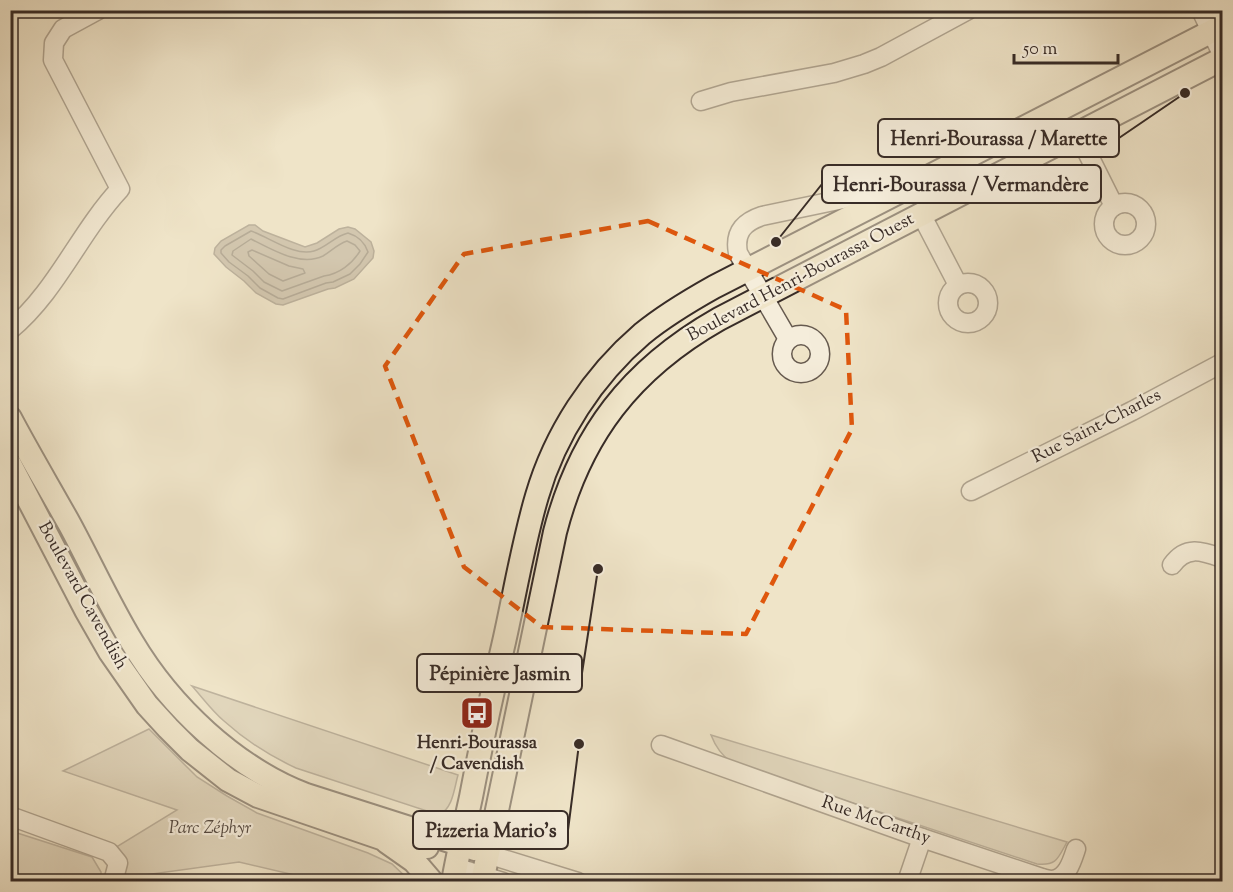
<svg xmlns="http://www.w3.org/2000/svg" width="1233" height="892" font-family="'Sorts Mill Goudy',serif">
<rect width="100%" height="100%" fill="#efe4c8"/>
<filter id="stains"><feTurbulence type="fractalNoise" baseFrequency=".00333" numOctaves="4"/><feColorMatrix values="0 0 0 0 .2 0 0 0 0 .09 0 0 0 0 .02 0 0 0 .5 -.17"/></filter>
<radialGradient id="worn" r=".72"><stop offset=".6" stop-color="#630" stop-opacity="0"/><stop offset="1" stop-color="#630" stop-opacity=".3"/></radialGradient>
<!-- green -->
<g fill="#d0c5ad" stroke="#84786a" stroke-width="1.5">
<path d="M192,686L458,775C454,789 453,808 439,815L296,768C270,756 245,740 224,721C212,711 202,697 192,686Z"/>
<polygon points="149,729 197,777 227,796 257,813 368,853 392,864 410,881 320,881 239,862 123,878 113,849 177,810 63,771"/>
<path d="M711,735L1067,842C1058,858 1057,866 1037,864L732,763C722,755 716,748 711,735Z"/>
<polygon points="11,831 92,857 101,872 101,881 11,881"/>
</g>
<!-- water -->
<polygon fill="#b1a591" stroke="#817567" stroke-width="1.5" points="249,225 255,225 263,231 305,247 317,243 339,229 348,227 355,229 371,242 374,251 373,258 354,279 335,288 328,289 283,305 276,304 256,293 244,281 226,267 214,254 215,248 221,241"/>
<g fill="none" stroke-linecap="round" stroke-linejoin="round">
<!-- shore -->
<g stroke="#74685c" stroke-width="1.5">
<path d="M251,231C269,237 295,257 314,251C327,247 335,236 348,233C358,236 365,243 368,252L360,264L350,274L333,282L326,283L283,299L278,298L260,288L248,276L229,262L221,253V250L225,246Z"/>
<path d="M251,239C271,249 300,267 323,256C331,251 338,244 347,241L355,245L360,251C352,264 339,274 324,276L282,291L264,282L253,271L232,255L233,251Z"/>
<polygon points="252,250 289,266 303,269 305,273 283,281 269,274 249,256 248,252"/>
</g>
<defs>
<g id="minor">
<polyline points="1201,10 1222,54"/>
<polyline points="701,101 731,92 834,73 864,64 881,57 968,10"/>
<polyline points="1078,134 1114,206"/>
<circle cx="1125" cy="224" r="21"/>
<polyline points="921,214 958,285"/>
<circle cx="968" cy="303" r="20"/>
<path d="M10,330C57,291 79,233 120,189L53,60L54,43L63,29L98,10"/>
<circle cx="801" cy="354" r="19"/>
<path d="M788,339L738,253C734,232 744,222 762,216L896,188"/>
<polyline points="971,491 1132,411 1222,363"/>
<path d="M1172,565C1186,545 1202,551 1222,558"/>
<path d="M661,745L922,838L1042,878C1046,879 1049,880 1052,880C1067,879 1072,861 1076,849"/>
<polyline points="10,816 109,852 118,863 113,882"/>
<polyline points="487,854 578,882"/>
<polyline points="455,867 503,882"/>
<polyline points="907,882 922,838"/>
</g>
<g id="major">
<path d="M10,418C29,454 50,489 70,525C91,564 109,604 132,642C170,706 235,768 306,795L475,849"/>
<polyline points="10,464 86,610 110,652 147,705 168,728 190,750 228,780 258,796 381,838 412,843 427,847"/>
<polyline points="387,842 414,861 432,882"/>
<path d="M453,882C458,853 465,825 471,797C481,745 492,693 504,642C515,593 523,543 537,496C555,434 593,376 642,334C664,316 689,301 714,287L1222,26"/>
<path d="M482,882L555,532C580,435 631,369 719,319L1222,59"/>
</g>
</defs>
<!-- minor casing -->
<use href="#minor" stroke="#665a4f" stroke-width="21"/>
<!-- major casing -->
<use href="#major" stroke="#382c27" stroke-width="26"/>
<!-- minor -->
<use href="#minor" stroke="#f5eddb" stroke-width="18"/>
<!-- major -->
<use href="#major" stroke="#efe4c8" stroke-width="22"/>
</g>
<!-- marked area -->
<path d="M0 0H1233V892H0ZM648,221L846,310L852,429L746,634L542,627L464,567L385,366L464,254Z" fill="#efe4c8" fill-opacity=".55" fill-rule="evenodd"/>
<path fill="none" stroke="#df570d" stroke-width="4.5" stroke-dasharray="12 8" stroke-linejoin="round" d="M648,221L846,310L852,429L746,634L542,627L464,567L385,366L464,254Z"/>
<!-- icons -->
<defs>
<symbol id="bus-square" viewBox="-11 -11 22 22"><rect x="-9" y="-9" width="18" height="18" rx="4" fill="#8f2418" stroke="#f5eddb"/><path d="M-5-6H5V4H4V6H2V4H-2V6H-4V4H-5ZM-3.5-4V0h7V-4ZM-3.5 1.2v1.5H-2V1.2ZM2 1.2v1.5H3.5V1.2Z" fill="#fff"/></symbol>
</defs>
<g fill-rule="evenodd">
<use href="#bus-square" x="458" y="694" width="38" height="38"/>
</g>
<g text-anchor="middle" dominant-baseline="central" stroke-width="4.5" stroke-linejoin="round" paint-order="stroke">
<!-- street labels -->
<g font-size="18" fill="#382c27" stroke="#f5eddb">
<text transform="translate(801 278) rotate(-28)">Boulevard Henri-Bourassa Ouest</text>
<text transform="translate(1097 427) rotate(-27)">Rue Saint-Charles</text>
<text transform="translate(82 596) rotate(61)">Boulevard Cavendish</text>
<text transform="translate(876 821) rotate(19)">Rue McCarthy</text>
</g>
<!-- poi labels -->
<g font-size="18" font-weight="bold" fill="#382c27" stroke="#f5eddb">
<text x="477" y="744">Henri-Bourassa<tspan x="477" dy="21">/ Cavendish</tspan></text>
</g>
<!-- park labels -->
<g font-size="18" font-style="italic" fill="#564b42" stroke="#f5eddb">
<text x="210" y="829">Parc Zéphyr</text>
</g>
</g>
<!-- callouts -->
<path fill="none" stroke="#382c27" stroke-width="2" d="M1185 93L1119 138M776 242L822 184M598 569L582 673M579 744L568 830"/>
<g fill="#382c27" stroke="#f5eddb" stroke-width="2">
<circle cx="1185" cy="93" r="6"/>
<circle cx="776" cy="242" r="6"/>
<circle cx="598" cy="569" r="6"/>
<circle cx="579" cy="744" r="6"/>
</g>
<g fill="#f5eddb" stroke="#382c27" stroke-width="2">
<rect x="878" y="119" width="241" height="38" rx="6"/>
<rect x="822" y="165" width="279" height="38" rx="6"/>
<rect x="417" y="654" width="165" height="38" rx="6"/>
<rect x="413" y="811" width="155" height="38" rx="6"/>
</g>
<g font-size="20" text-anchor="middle" font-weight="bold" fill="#382c27">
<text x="999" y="145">Henri-Bourassa / Marette</text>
<text x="961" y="191">Henri-Bourassa / Vermandère</text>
<text x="500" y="680">Pépinière Jasmin</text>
<text x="491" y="837">Pizzeria Mario's</text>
</g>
<!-- margin -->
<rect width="1233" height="892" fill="none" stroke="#efe4c8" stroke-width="36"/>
<rect x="12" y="12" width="1209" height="868" fill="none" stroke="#382c27" stroke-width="3"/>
<rect x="18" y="18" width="1197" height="856" fill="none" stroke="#382c27" stroke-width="1.5"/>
<!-- scale -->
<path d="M1014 54v9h104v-9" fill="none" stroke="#382c27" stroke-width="3"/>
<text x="1023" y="54" font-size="18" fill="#382c27" stroke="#f5eddb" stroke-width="4.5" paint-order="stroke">50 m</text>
<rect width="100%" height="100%" filter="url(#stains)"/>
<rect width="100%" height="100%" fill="url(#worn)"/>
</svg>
